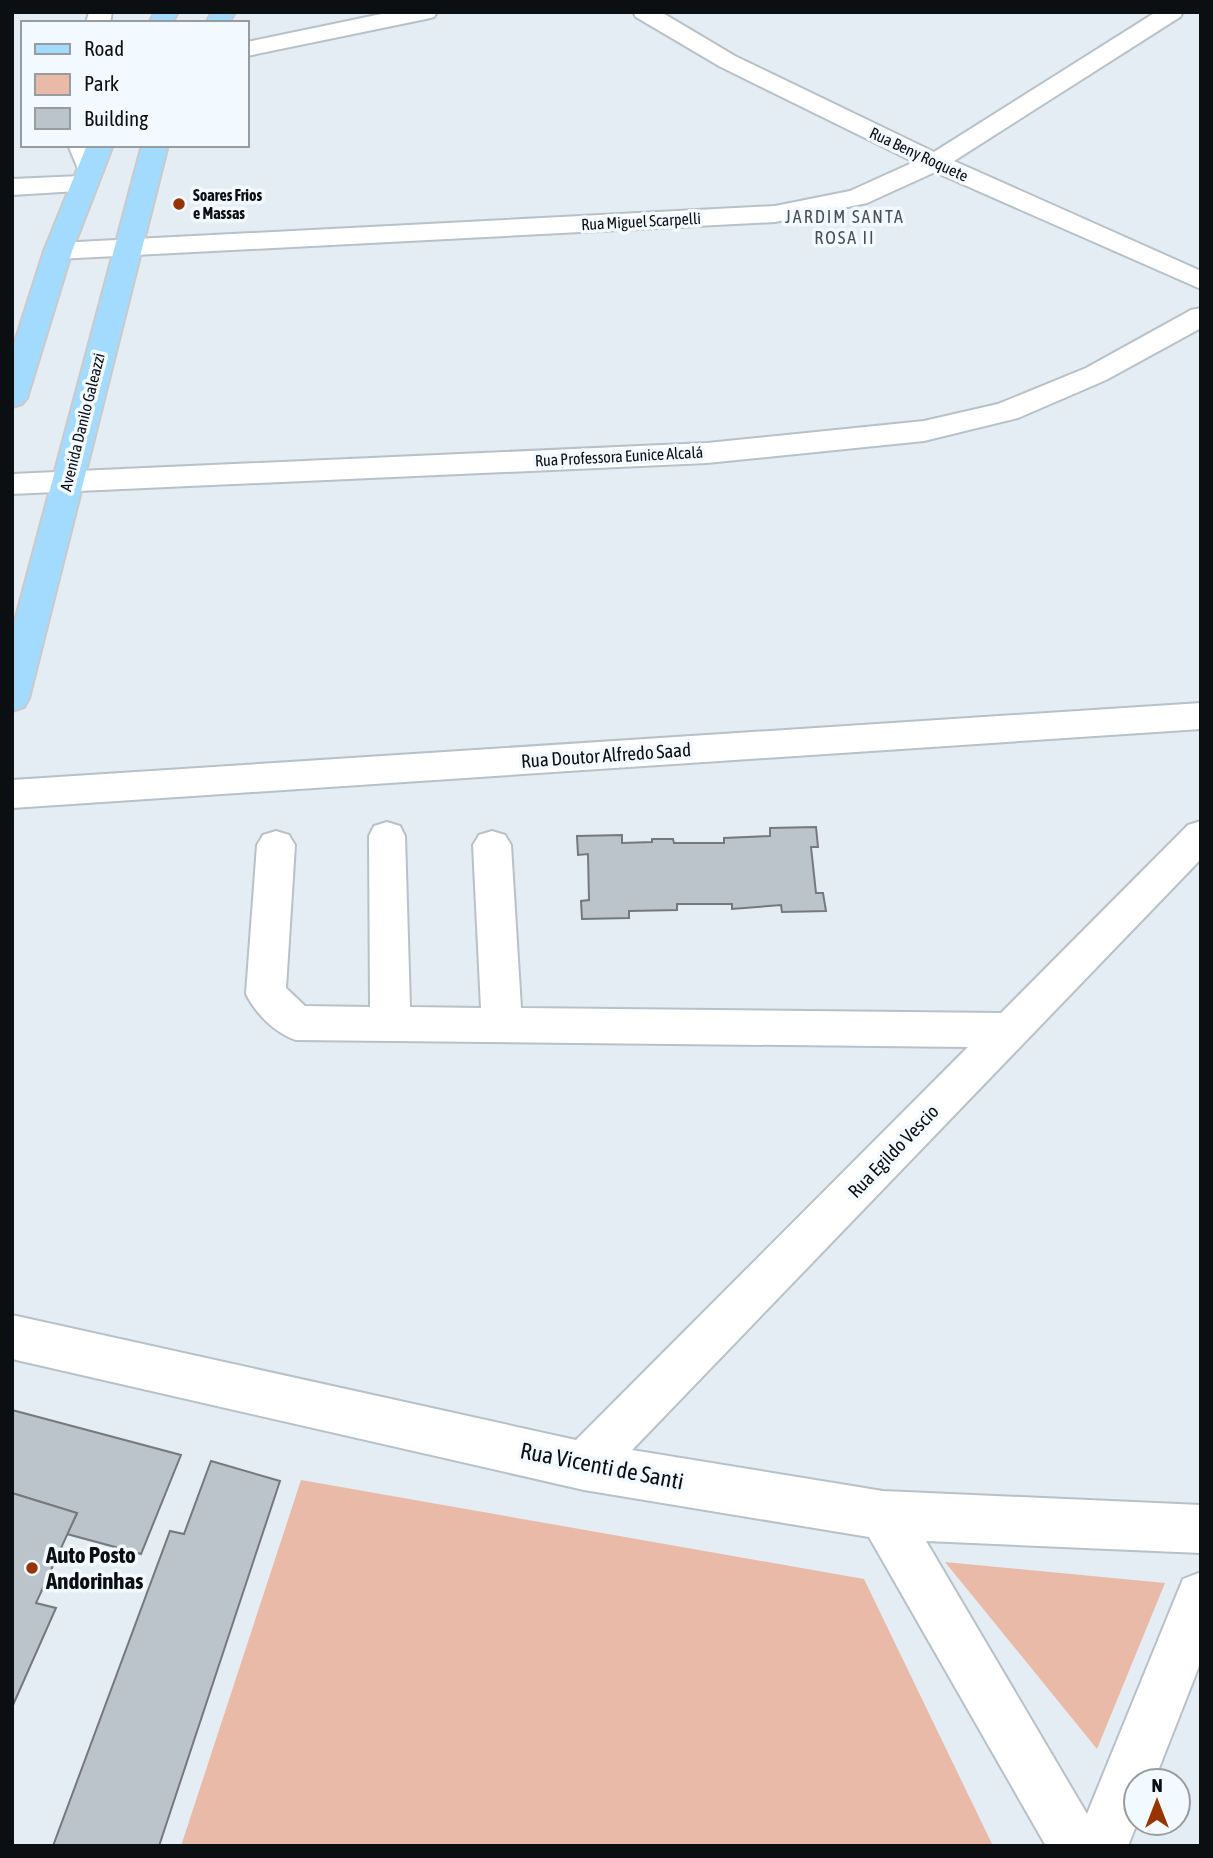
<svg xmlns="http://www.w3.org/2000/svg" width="1213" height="1858" font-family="'Asap Condensed',sans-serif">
<rect width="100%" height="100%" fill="#e4edf3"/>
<!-- green -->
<g fill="#eabaa9">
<polygon points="301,1480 864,1579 993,1846 181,1846"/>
<polygon points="945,1562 1165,1583 1097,1749"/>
</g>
<!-- building -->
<g fill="#bcc4cb" stroke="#727a7f" stroke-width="2">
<polygon points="816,827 818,847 811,847 816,893 823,893 826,911 782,912 781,905 732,909 732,904 677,904 677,910 629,911 629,918 582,919 581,901 589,900 588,854 578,855 577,836 622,835 622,843 652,842 652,839 673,839 674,843 724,843 724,838 770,836 770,828"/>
<polygon points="12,1410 181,1455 141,1554 67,1534 77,1513 12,1493"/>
<polygon points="211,1461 280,1481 159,1846 53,1846 170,1531 184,1534"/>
<polygon points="12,1493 77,1513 36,1603 56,1608 13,1705"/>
</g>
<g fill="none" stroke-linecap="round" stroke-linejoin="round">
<defs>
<g id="minor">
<polygon points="89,12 112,12 110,23 86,23"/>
<polygon points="391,12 437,12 434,17 426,19 247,56 247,42"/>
<polygon points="633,12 661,12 735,56 934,152 1156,12 1183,12 1180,17 954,161 1201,271 1201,289 935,172 867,203 775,222 58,259 48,257 44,251 48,245 58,243 775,206 850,191 914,162 719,66 636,17"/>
<polygon points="68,145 94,145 103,171 99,176 93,178 98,184 94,190 12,195 12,179 81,176"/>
<polygon points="1201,308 1201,328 1106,380 1018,418 924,441 707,463 12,494 12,474 707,443 924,421 998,404 1086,368 1191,310"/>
<polygon points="1201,703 1201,729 12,808 12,780"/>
<path d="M1201,821V859L632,1450L883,1491L1201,1505V1553L926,1541L1087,1814L1183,1579L1201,1572V1661L1154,1781H1136L1137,1823L1128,1846H1046L869,1537L584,1490L12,1359V1315L576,1440L968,1047L296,1040C275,1033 256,1014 246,994L257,845L263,835L276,831L289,835L295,845L286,988L305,1006L370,1007L369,836L374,826L387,822L400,826L405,836L410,1007L481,1008L473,845L479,835L492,831L505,835L511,845L521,1008L1001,1013L1188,825Z"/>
</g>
<g id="major">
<polygon points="155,12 178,12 172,23 149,23"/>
<polygon points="212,12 235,12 229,23 206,23"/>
<polygon points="87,145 113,145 72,251 27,398 22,404 12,407 12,351 44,251"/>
<polygon points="142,145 168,145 29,698 24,707 12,711 12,632"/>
</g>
</defs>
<!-- minor casing -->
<use href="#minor" stroke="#b8c1c7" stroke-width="4"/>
<!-- major casing -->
<use href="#major" stroke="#cacacb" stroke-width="4"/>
<!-- minor -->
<use href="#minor" fill="#fff" fill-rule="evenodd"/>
<!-- major -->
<use href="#major" fill="#a3dbfe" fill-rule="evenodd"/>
</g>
<!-- markers -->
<g fill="#983400" stroke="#f3faff" stroke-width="2.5">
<circle cx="179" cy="204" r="7"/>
<circle cx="32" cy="1568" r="7"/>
</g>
<g text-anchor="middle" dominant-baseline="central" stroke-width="7" stroke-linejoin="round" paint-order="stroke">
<!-- far-street labels -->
<g font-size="16" fill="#0c0f11" stroke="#f3faff">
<text transform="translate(919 154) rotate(25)">Rua Beny Roquete</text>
<text transform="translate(641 221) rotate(-3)">Rua Miguel Scarpelli</text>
<text transform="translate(82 422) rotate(-76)">Avenida Danilo Galeazzi</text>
<text transform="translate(619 456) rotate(-3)">Rua Professora Eunice Alcalá</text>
</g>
<!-- far-poi labels -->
<g font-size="16" font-weight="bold" fill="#0c0f11" stroke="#f3faff" text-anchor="start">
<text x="193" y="195">Soares Frios<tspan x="193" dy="18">e Massas</tspan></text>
</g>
<!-- far-neighbourhood labels -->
<g font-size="18" letter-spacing="2" fill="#495055" stroke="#f3faff">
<text x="845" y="216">JARDIM SANTA<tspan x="845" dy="21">ROSA II</tspan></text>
</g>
<!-- street labels -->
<g font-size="19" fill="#0c0f11" stroke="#f3faff">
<text transform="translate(606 755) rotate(-4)">Rua Doutor Alfredo Saad</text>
<text transform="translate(893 1151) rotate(-46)">Rua Egildo Vescio</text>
</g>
<!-- near-street labels -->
<g font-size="23" fill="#0c0f11" stroke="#f3faff">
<text transform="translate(602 1466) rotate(11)">Rua Vicenti de Santi</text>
</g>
<!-- near-poi labels -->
<g font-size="23" font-weight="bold" fill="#0c0f11" stroke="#f3faff" text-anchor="start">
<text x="46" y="1555">Auto Posto<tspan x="46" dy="26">Andorinhas</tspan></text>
</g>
</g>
<!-- border -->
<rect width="1213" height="1858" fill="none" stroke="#0c0f11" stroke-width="28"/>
<!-- legend -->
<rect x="21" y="21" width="228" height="126" fill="#f3faff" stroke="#979ca0" stroke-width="2"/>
<rect x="35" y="44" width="35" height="10" fill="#a3dbfe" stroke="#979ca0" stroke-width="2"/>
<text x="84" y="56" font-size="21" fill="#0c0f11">Road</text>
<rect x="35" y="74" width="35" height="21" fill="#eabaa9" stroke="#979ca0" stroke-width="2"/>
<text x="84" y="91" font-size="21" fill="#0c0f11">Park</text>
<rect x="35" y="108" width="35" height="21" fill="#bcc4cb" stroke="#979ca0" stroke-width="2"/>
<text x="84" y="126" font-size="21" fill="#0c0f11">Building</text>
<!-- north arrow -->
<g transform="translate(1157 1802)"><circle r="33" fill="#f3faff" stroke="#979ca0" stroke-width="2"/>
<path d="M0-5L12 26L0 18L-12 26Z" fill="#983400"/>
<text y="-10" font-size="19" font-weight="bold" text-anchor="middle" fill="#0c0f11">N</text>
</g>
</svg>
